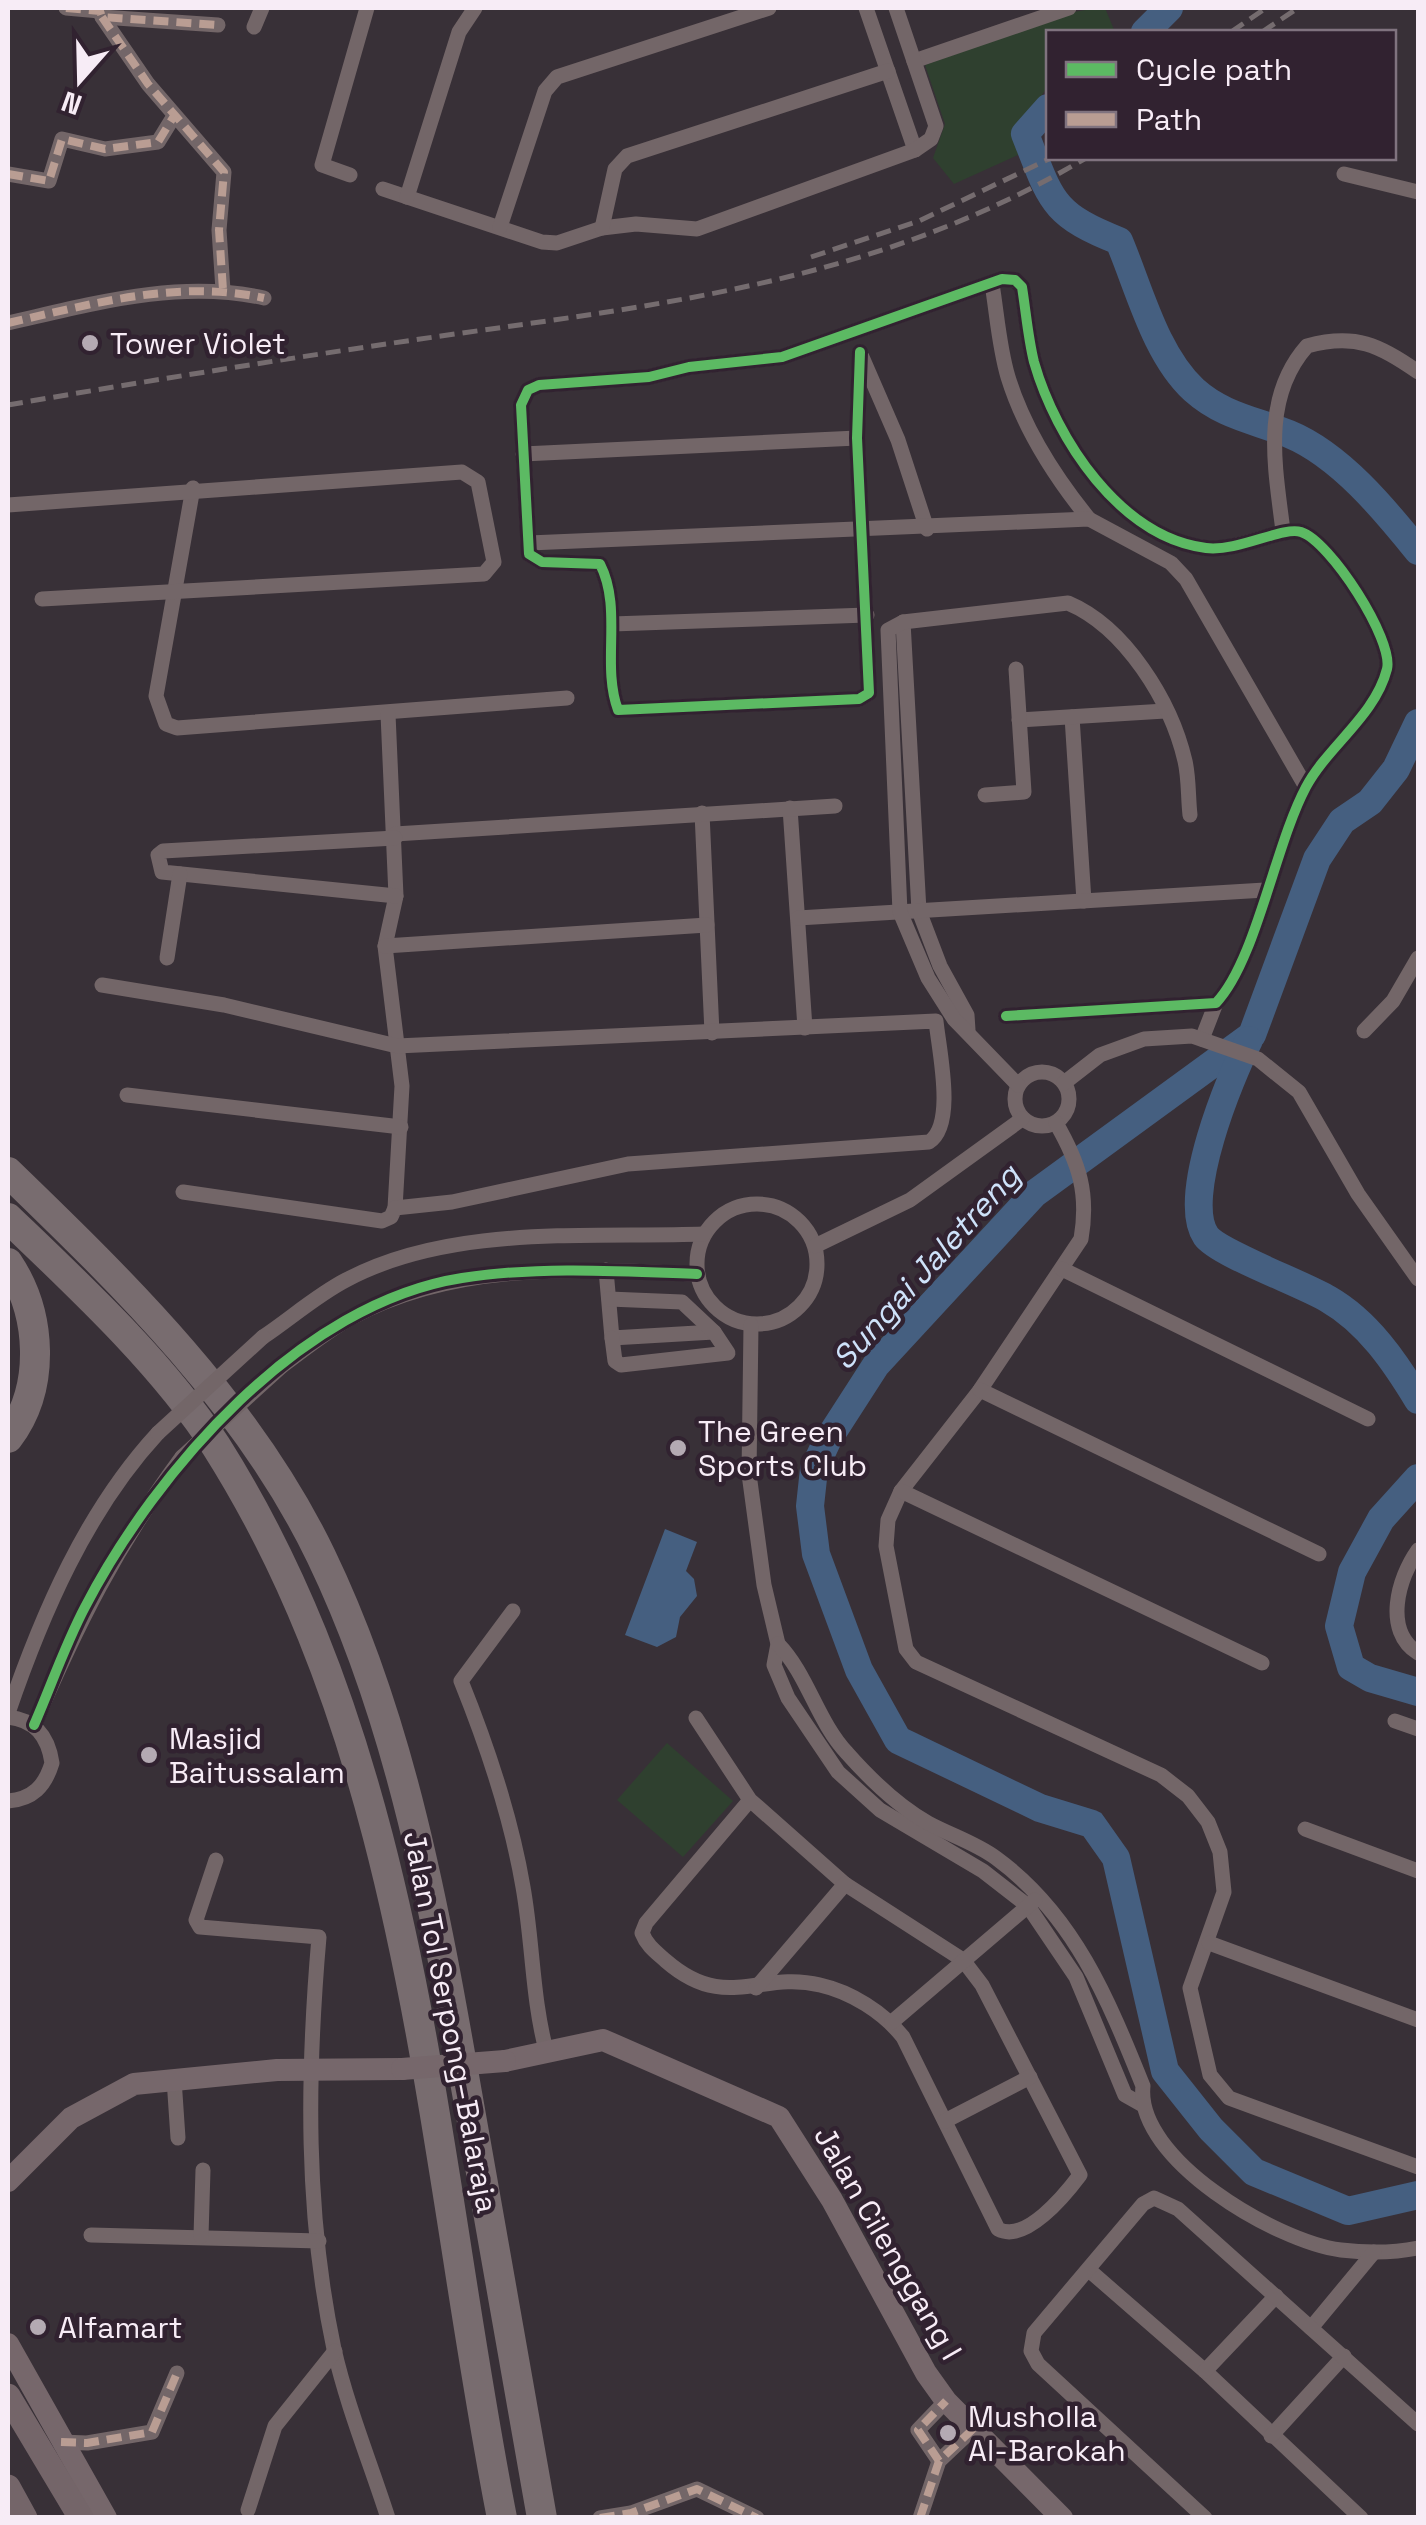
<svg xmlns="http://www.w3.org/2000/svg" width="1426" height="2525" font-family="'Space Grotesk',sans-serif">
<rect width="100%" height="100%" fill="#383037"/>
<!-- green -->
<g fill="#2f402f">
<polygon points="1097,8 1105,8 1115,32 1048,32 1048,86 1019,129 1020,154 954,184 933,158 945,124 925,65 1068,13"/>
<polygon points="667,1743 733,1801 683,1857 617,1800"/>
</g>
<!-- water -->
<polygon fill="#455f80" points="665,1529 697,1542 686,1571 694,1579 697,1596 680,1617 676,1637 657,1647 625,1635"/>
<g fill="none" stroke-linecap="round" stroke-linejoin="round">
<!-- river -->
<g stroke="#455f80" stroke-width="28">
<polyline points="1145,32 1169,8"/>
<path d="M1048,108L1025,134C1051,199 1050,214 1119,241C1139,288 1155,354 1194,390C1223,416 1255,420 1289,434C1340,455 1385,510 1418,551"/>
<polyline points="1418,723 1396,769 1370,802 1342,821 1317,859 1252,1035 1034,1194 876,1365 827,1441 814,1469 810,1506 816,1554 859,1670 898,1740 1040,1808 1092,1824 1116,1858 1165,2071 1211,2129 1254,2172 1348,2211 1418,2195"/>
<path d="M1249,1040C1230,1078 1180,1198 1206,1236C1218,1253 1303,1284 1328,1299C1368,1322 1395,1362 1418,1400"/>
<polyline points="1418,1478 1381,1519 1352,1572 1339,1626 1351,1667 1370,1678 1418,1692"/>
</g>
<!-- street -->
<g stroke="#736668" stroke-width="15">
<polyline points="66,8 100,11 102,17 218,25"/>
<polyline points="866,8 915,150"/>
<polyline points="102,17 148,84 224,172 219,230 223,290"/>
<polyline points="254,27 262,8"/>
<polyline points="914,61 1069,8"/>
<polyline points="8,174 49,181 62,139 105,149 158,142 174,116"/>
<polyline points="1344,174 1418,192"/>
<polyline points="350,175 322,165 367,8"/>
<polyline points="383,189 542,242 557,243 602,228 636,224 697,229 915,150 931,139 936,126 896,8"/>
<polyline points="407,197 459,32 475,8"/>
<polyline points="500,227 545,91 557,77 769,8"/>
<polyline points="602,228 615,169 627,156 888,71"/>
<path d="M992,284C997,314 999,347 1008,377C1024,429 1055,477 1089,519"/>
<path d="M8,323C92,304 178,279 264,298"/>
<path d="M860,352L857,438L869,693L859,699L618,710C601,664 623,609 600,564L542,562L529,554L521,405L528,390L539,385L649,377L689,367L782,357L1002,279L1015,280L1022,287C1026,312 1028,338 1034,362C1056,439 1120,537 1206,548C1238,552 1283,526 1301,532C1330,541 1394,640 1387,669C1375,716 1328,746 1306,787C1275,845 1256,961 1216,1003L1006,1016"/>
<polyline points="862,357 898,440 927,529"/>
<polyline points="523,454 857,438"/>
<polyline points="193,488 156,696 166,724 177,728 567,698"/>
<polyline points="8,505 462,472 478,482 494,562 484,574 42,599"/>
<path d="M1283,531C1275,466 1261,398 1307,346C1355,333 1380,345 1418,372"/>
<polyline points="529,543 1089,519 1171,563 1186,579 1306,787"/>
<polyline points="903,622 919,911 940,966 967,1015 968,1030"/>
<polyline points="612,624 867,615"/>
<polyline points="388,714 396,896 385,946 402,1086 395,1208"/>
<polyline points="1072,717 1084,901"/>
<polyline points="1019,720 1165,711"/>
<polyline points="985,795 1024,792 1016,669"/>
<polyline points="790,808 805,1028"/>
<polyline points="702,813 712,1033"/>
<polyline points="395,834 835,806"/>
<polyline points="395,838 163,851 158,855 162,872 396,896"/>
<polyline points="798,918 1265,890"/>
<polyline points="385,946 707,925"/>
<polyline points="167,958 180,874"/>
<path d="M102,985L224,1005L397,1046L936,1021C939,1051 956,1125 929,1142L628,1164L452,1202L395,1208L391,1217L382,1221L183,1192"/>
<polyline points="1364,1031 1393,1001 1418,958"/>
<polyline points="1202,1039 1216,1003"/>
<circle cx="1042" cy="1099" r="27"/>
<polyline points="1064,1083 1100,1055 1144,1039 1192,1036 1258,1059 1299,1092 1358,1194 1418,1279"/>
<path d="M1018,1085L954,1019L928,978L900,912L888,630L903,622L1068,603C1125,627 1171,701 1185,761C1189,778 1188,798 1190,815"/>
<polyline points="127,1095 401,1127"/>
<path d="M1056,1123C1079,1163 1089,1193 1081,1239L980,1390L901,1491L888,1520L886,1546L906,1649L916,1662L1161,1775L1188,1796L1208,1822L1220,1852L1224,1892L1190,1988L1210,2075L1229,2098L1418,2167"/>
<circle cx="757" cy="1264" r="60"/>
<polyline points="815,1246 910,1200 1022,1119"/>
<polyline points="1062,1269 1368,1419"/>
<polyline points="606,1270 612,1338 714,1332"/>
<polyline points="609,1299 682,1302 714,1332 728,1353 621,1365 615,1361 612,1338"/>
<polyline points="751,1325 749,1474 764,1585 778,1644 774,1665 788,1698 838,1772 880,1810 983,1871 1028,1906 1076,1977 1125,2095 1141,2104"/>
<path d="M263,1337C290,1319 317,1295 346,1280C451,1224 589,1238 704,1234"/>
<path d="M282,1366C304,1350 327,1331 351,1318C456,1261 581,1269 697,1274"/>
<polyline points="980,1390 1319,1554"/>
<polyline points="901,1491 1262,1663"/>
<path d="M1418,1550C1398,1578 1383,1631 1418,1653"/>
<path d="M513,1611L461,1681C488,1748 511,1816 523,1887C533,1943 532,1999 547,2054"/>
<path d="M778,1644C808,1675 817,1721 847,1753C870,1779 898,1806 928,1823C950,1835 976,1843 996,1858C1074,1915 1108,1999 1143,2086C1135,2159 1277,2242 1341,2250C1366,2253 1393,2253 1418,2248"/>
<path d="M8,1713C42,1614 86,1511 158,1433"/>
<path d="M8,1717C35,1720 48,1736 52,1763C45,1786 33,1799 8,1801"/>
<path d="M696,1718L750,1800L845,1884L963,1960L982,1985L1080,2175C1065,2195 1025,2244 998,2229L903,2037C883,2012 851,1992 820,1985C760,1970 726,2013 666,1961C656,1952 647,1946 642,1933L646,1923L750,1800"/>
<polyline points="1395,1721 1418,1729"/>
<path d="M34,1725C77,1625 117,1545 182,1457"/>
<polyline points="1305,1829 1418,1871"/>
<path d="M216,1860L196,1920L200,1927L319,1937C307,2075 305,2213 334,2349C347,2406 370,2462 388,2518"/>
<polyline points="1209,1943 1418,2020"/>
<polyline points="756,1988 845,1884"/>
<polyline points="892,2022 1035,1900"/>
<polyline points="174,2079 178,2138"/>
<polyline points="945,2121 1030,2077"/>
<polyline points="91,2235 319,2241"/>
<polyline points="201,2236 203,2170"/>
<polyline points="1090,2271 1205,2371 1361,2518"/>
<polyline points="1311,2328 1374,2252"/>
<polyline points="1205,2371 1276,2296"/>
<polyline points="1271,2436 1344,2356"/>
<polyline points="61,2442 87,2443 152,2432 177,2373"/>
<polyline points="939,2461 918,2430 946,2401"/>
<polyline points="248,2510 275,2426 335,2351"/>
<polyline points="600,2518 631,2513 697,2489 757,2518"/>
<polyline points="920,2518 939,2461 974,2428"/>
<polyline points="1205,2518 1038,2364 1031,2351 1034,2333 1143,2204 1154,2198 1178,2209 1418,2424"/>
</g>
<!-- secondary -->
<g stroke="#76676b" stroke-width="22">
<polyline points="505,2061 603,2040 779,2117 832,2200 926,2373 946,2401 1062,2518"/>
<polyline points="8,2181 71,2118 134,2084 277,2070 402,2069"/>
<polyline points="8,2344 106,2518"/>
</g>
<!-- primary -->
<g stroke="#746569" stroke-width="25">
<polyline points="8,2396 81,2518"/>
<polyline points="8,2487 25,2518"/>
</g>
<!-- highway -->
<g stroke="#786c6f" stroke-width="30">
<path d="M8,1172C126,1286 249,1406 321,1556C402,1724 435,1911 467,2093C492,2235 517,2376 542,2518"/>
<path d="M8,1218C79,1286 163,1364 216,1446C417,1763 431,2158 502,2518"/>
<path d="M8,1263C42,1314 46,1388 8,1438"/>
</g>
<!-- rail -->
<g stroke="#756c6f" stroke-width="5" stroke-dasharray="15 8" stroke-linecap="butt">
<polyline points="1231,32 1266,8"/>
<polyline points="1262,32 1298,8"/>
<polyline points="811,257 919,221 1051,158"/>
<path d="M8,405C152,380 296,357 441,336C673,303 880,280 1086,158"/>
</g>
<!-- street-bridge -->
<g stroke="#736668" stroke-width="15">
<polyline points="158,1433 263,1337"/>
<polyline points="182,1457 282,1366"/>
</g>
<!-- secondary-bridge -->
<polyline stroke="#76676b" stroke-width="22" points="402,2069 505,2061"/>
<!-- quiet -->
<g stroke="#b99d93" stroke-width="8" stroke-dasharray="15 8" stroke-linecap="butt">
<polyline points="66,8 100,11 102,17 218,25"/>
<polyline points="102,17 148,84 224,172 219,230 223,290"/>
<polyline points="8,174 49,181 62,139 105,149 158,142 174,116"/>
<path d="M8,323C92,304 178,279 264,298"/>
<polyline points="61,2442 87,2443 152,2432 177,2373"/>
<polyline points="939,2461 918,2430 946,2401"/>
<polyline points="600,2518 631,2513 697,2489 757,2518"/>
<polyline points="920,2518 939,2461 974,2428"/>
</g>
<defs>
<g id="cycleway">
<path d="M860,352L857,438L869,693L859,699L618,710C601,664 623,609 600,564L542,562L529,554L521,405L528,390L539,385L649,377L689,367L782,357L1002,279L1015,280L1022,287C1026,312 1028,338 1034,362C1056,439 1120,537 1206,548C1238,552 1283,526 1301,532C1330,541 1394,640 1387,669C1375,716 1328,746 1306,787C1275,845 1256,961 1216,1003L1006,1016"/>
<path d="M34,1725C51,1686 65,1645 85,1607C156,1470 301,1303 462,1278C539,1266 619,1271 697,1274"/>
</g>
</defs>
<!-- cycleway casing -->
<use href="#cycleway" stroke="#312230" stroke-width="16"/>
<!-- cycleway -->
<use href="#cycleway" stroke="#5cba63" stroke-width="10"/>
</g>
<!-- markers -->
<g fill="#b4aab3" stroke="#312230" stroke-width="4">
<circle cx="90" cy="343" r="10"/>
<circle cx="678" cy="1448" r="10"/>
<circle cx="149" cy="1755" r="10"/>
<circle cx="38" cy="2327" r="10"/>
<circle cx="948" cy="2433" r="10"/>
</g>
<g text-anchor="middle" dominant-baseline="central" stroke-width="9" stroke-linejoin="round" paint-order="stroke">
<!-- poi labels -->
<g font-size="30" fill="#f7ecf6" stroke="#312230" text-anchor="start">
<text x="110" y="343">Tower Violet</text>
<text x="698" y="1431">The Green<tspan x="698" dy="34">Sports Club</tspan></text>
<text x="169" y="1738">Masjid<tspan x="169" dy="34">Baitussalam</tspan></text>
<text x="58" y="2327">Alfamart</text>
<text x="968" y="2416">Musholla<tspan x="968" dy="34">Al-Barokah</tspan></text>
</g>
<!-- street labels -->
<g font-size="30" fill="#f7ecf6" stroke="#312230">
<text transform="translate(451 2022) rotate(79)">Jalan Tol Serpong–Balaraja</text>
<text transform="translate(888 2243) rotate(60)">Jalan Cilenggang I</text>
</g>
<!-- water labels -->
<g font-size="32" font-style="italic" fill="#cee2fa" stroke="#312230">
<text transform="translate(926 1267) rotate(-48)">Sungai Jaletreng</text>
</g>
</g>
<!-- border -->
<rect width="1426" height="2525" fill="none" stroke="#f7ecf6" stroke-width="20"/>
<!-- legend -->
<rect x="1046" y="30" width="350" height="130" fill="#312230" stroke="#80737f" stroke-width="2.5"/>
<rect x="1066" y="62" width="50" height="15" fill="#5cba63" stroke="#80737f" stroke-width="2.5"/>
<text x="1136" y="80" font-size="30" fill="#f7ecf6">Cycle path</text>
<rect x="1066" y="112" width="50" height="15" fill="#b99d93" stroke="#80737f" stroke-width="2.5"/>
<text x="1136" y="130" font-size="30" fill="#f7ecf6">Path</text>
<!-- north arrow -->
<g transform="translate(80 80) rotate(200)" stroke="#312230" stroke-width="8" paint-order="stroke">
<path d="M0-8L18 38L0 25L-18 38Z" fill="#f7ecf6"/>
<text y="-15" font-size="28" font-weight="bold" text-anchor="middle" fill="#f7ecf6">N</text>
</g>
</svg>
